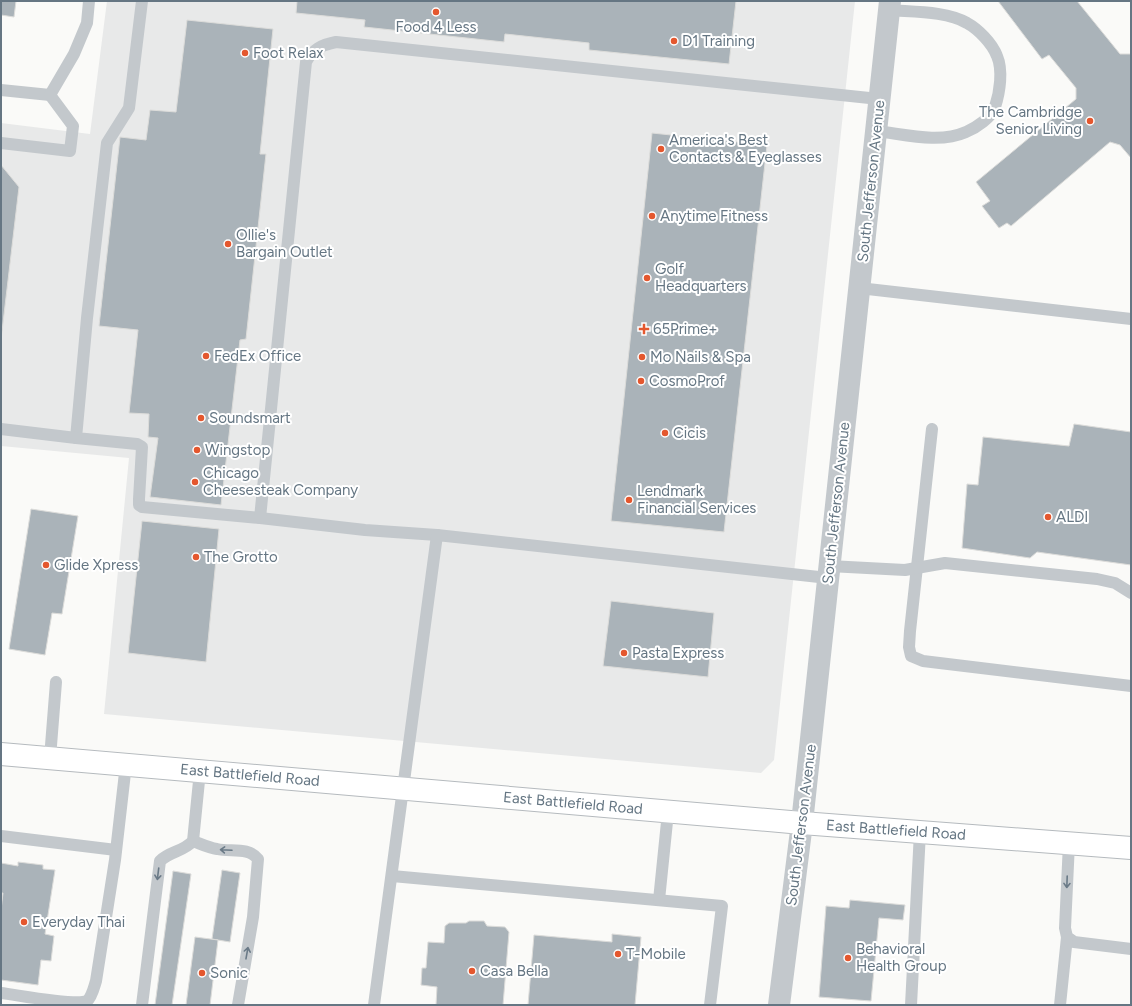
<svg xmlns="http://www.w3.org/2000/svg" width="1132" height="1006" font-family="Figtree,sans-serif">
<rect width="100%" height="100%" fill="#fafaf8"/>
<!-- built -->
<polygon fill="#e8e9e9" points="107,1 855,1 774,760 761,773 104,714 129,458 1,446 1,123 90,134"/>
<!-- building -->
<g fill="#aab3b9" stroke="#dcdcda">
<polygon points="1,1 16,1 14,17 1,15"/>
<polygon points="297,1 736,1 729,64 589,50 589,43 505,34 504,42 364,27 365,20 296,13"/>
<polygon points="998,1 1077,1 1120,54 1131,54 1131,158 1120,145 1110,142 1011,226 1007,223 999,228 982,206 990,201 976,182 1076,99 1076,88 1049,55 1042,59"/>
<polygon points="187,20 273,29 260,154 266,154 246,339 240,340 221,505 150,497 158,438 148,437 149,414 129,413 138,330 99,326 120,137 146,140 150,110 176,112"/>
<polygon points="652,133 767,145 724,532 611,521"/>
<polygon points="1,165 19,187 1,340"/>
<polygon points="1074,424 1131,432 1131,565 1037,552 1030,558 962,548 967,484 978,485 983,437 1069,446"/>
<polygon points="31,509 78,516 62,614 52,613 45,655 9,649"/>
<polygon points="142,521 219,529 206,662 128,653"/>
<polygon points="611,601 714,613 708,677 603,666"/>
<polygon points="18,862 43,865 43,869 55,870 45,934 54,936 51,961 41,960 38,985 1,980 1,910 3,893 1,893 1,863 18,866"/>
<polygon points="222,870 240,873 230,942 212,939"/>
<polygon points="173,871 191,874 172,1005 155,1005"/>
<polygon points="850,900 905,905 903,920 879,918 871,1001 819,997 826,906 849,908"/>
<polygon points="469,921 484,921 487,926 505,927 509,932 503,1005 436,1005 437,987 421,985 422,968 426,968 428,942 444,943 445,926 449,923 466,923"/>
<polygon points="612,934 641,937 635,1005 528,1005 534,935 612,942"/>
<polygon points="195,937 218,940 210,1005 186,1005"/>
</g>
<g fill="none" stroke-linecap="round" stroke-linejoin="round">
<defs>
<polyline id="primary" points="1,754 802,823 1131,848"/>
</defs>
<!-- primary casing -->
<use href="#primary" stroke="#b5babe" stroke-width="24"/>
<!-- service -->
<g stroke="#c3c8cc" stroke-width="12">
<polyline points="142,1 129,108 107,143 87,318 76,438 137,444 142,447 139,499 139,505 142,507 260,518 365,530 437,535"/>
<polyline points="1,90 50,95 74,54 87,23 89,1"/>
<path d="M876,131C904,134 939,144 966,132C976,128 992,117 995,107C1000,92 1003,70 997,56C992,43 978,29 967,23C947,11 912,12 889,10"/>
<polyline points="1,143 70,151 73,126 50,95"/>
<polyline points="859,288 1131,319"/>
<polyline points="1,429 76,438"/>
<polyline points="932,429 910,631 909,647 911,656 923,661 1131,686"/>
<path d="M260,518L306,62C313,49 321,45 336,42L879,99"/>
<polyline points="829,566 905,570 945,563 1097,579 1115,583 1131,593"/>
<polyline points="50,758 56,682"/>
<polyline points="1,836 116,850"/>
<path d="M193,841C201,844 209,848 217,849C231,852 249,847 258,859L253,917L238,1005"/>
<polyline points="1069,843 1065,928 1067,937 1074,942 1131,949"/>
<polyline points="392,876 722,906 710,1005"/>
<polyline points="659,900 668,812"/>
<path d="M1,993C18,995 75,1006 87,1001C92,997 94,987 96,981L115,860L126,764"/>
<path d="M142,1005L160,861C170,851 183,852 193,841L200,771"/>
<polyline points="374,1005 437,535 828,578"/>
<polyline points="911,1005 920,832"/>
<polyline points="1060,1005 1067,937"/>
</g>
<!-- tertiary -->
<polyline stroke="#c3c8cc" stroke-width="22" points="779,1005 802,823 890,1"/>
<!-- primary -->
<use href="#primary" stroke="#fff" stroke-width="22"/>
</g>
<!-- one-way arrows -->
<defs><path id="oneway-shaft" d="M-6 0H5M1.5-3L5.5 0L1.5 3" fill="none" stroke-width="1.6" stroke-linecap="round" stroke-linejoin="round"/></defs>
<g stroke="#6a7a87">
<use href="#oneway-shaft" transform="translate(226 850) rotate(-177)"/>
<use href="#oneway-shaft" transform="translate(158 874) rotate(97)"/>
<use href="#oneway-shaft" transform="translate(1067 882) rotate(92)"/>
<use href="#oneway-shaft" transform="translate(247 953) rotate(-80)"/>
</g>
<!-- markers -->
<g fill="#e4572e" stroke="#fff" stroke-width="1.5">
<circle cx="436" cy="12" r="4"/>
<circle cx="674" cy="41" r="4"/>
<circle cx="245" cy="53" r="4"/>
<circle cx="1090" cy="121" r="4"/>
<circle cx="661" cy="149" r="4"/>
<circle cx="652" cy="216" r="4"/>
<circle cx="228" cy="244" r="4"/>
<circle cx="647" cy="278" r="4"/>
<path d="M642 323h4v4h4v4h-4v4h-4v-4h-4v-4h4z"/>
<circle cx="206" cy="356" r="4"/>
<circle cx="642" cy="357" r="4"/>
<circle cx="641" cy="381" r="4"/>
<circle cx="201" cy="418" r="4"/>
<circle cx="665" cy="433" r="4"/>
<circle cx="197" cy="450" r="4"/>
<circle cx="195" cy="482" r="4"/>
<circle cx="629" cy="500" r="4"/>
<circle cx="1048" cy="517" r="4"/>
<circle cx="196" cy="557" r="4"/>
<circle cx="46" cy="565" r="4"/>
<circle cx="624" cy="653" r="4"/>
<circle cx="24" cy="922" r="4"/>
<circle cx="618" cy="954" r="4"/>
<circle cx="848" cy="958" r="4"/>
<circle cx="472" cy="971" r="4"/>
<circle cx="202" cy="973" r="4"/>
</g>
<g text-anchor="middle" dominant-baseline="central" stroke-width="4" stroke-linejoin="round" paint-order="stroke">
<!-- poi labels -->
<g font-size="15" fill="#657683" stroke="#fff" text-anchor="start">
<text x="436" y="27" text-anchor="middle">Food 4 Less</text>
<text x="682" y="41">D1 Training</text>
<text x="253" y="53">Foot Relax</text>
<text x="1082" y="112" text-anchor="end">The Cambridge<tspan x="1082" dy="17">Senior Living</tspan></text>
<text x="669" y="140">America's Best<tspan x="669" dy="17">Contacts &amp; Eyeglasses</tspan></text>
<text x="660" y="216">Anytime Fitness</text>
<text x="236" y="235">Ollie's<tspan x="236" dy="17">Bargain Outlet</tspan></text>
<text x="655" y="269">Golf<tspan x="655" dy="17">Headquarters</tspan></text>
<text x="653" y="329">65Prime+</text>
<text x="214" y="356">FedEx Office</text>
<text x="650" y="357">Mo Nails &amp; Spa</text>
<text x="649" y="381">CosmoProf</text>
<text x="209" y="418">Soundsmart</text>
<text x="673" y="433">Cicis</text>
<text x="205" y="450">Wingstop</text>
<text x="203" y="473">Chicago<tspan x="203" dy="17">Cheesesteak Company</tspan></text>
<text x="637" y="491">Lendmark<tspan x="637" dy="17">Financial Services</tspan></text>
<text x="1056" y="517">ALDI</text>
<text x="204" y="557">The Grotto</text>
<text x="54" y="565">Glide Xpress</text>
<text x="632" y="653">Pasta Express</text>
<text x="32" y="922">Everyday Thai</text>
<text x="856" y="949">Behavioral<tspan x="856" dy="17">Health Group</tspan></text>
<text x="626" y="954">T-Mobile</text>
<text x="480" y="971">Casa Bella</text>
<text x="210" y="973">Sonic</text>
</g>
<!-- street labels -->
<g font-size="15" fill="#657683" stroke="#fff">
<text transform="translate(871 181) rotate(-84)">South Jefferson Avenue</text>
<text transform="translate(836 503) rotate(-84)">South Jefferson Avenue</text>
<text transform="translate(250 775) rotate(5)">East Battlefield Road</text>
<text transform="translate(573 803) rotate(5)">East Battlefield Road</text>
<text transform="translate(801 825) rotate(-83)">South Jefferson Avenue</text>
<text transform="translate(896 830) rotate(4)">East Battlefield Road</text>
</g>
</g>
<!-- border -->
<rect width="1132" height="1006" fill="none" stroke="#657683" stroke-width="4"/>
</svg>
